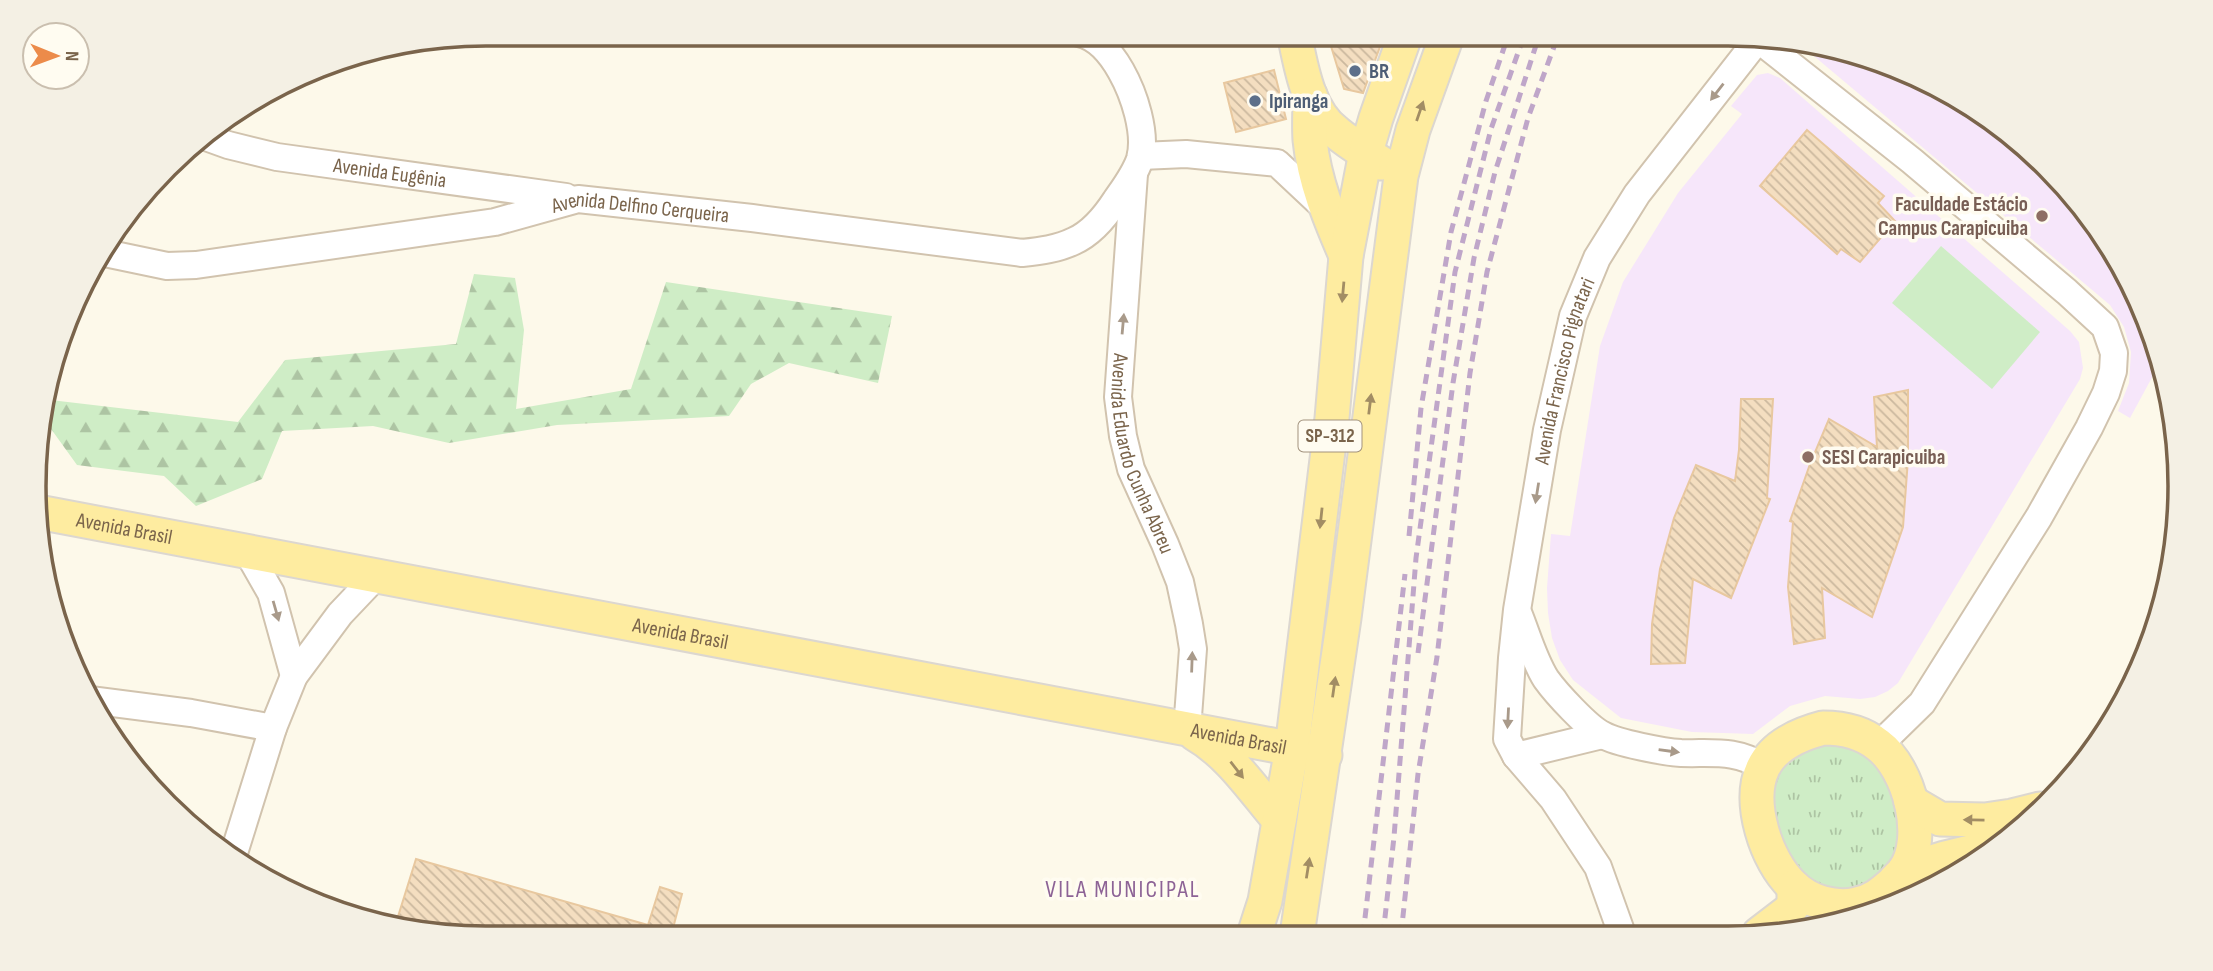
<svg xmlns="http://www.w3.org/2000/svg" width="2213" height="971" font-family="'Sofia Sans Condensed',sans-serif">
<defs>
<pattern id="grass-tufts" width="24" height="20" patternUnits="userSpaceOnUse" patternTransform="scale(1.75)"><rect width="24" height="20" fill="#cfedc6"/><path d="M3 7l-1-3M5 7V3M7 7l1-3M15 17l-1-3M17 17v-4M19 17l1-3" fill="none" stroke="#adc4a3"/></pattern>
<pattern id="forest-firs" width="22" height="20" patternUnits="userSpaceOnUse" patternTransform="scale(1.75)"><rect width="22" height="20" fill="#cfedc6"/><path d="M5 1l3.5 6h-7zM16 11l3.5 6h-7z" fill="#adc4a3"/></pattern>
<pattern id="building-back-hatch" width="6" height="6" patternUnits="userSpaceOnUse" patternTransform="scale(1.75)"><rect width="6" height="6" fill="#f4dec0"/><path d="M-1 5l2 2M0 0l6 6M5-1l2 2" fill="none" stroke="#cbb89e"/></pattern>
</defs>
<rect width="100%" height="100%" fill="#fdf9ea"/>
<!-- education -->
<g fill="#f6e6fa">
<polygon points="1802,46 1873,57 2026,146 2133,286 2156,370 2130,418 2118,411 2129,383 2131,352 2124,327 2110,305"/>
<polygon points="1768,73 1780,78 2070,331 2079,342 2083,368 2080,379 1898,683 1888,691 1875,697 1860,699 1825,696 1790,706 1753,734 1692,732 1621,718 1573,680 1560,660 1552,638 1548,613 1547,588 1551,534 1570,536 1600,346 1623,282 1678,193 1742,114 1731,106 1757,75"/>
</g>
<!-- grass -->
<path fill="url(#grass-tufts)" d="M1826,745C1836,745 1847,745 1857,750C1876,759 1885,777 1892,795C1906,836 1896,883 1846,890C1832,891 1813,884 1803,874C1783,854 1764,801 1778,774C1787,756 1807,748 1826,745Z"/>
<!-- forest -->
<polygon fill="url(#forest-firs)" points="474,274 515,278 524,330 516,409 631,389 666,282 892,316 878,383 789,363 751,384 729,416 557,425 449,443 373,426 282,431 262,479 196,506 164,476 77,465 41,415 42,399 238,422 285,360 456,344"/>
<!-- pitch -->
<polygon fill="#cfedc6" points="1941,246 2040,332 1992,389 1892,303"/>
<!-- building -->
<g fill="url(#building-back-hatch)" stroke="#e8c89f" stroke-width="2">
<polygon points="1327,33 1385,33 1363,93 1344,89"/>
<polygon points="1274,70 1286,119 1236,132 1224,83"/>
<polygon points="1807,130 1884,196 1878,203 1895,221 1860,262 1841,249 1837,254 1760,186"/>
<polygon points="1908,390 1908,459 1903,527 1872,617 1822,588 1825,638 1794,644 1788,587 1793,522 1790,521 1810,464 1829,419 1877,447 1874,397"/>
<polygon points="1741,399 1773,399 1767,498 1770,499 1731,598 1693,579 1685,663 1651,664 1652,624 1660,569 1674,518 1696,465 1735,481 1739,450"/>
<polygon points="416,859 648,925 660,887 682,894 672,932 674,933 673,937 486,938 396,923"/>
</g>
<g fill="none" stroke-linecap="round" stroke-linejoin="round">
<defs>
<g id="minor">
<polyline points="1758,39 1912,161 2067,292 2105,327 2114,353 2113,371 2106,393 2089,428 2039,517 1922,703 1879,745"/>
<path id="s1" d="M203,136L228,145L277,157L566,197"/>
<polyline points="1141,156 1186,154 1277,163 1325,208"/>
<path id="s2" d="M1134,174L1118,397L1123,436L1131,469L1165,544L1180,582L1189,624L1193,649L1187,730"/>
<path id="s3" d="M100,252L167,266L196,265L495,222L578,199L752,218L1022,253C1040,251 1058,249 1074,241C1092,233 1105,217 1116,200C1125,187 1135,174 1140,159C1147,133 1134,94 1121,71C1112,55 1098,37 1079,33"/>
<polyline points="247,551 271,593 294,676"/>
<path d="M1519,615C1527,635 1534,660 1546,679C1556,693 1588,728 1603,735C1617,743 1664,752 1681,753C1712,754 1736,749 1763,767"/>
<polyline points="90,700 191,713 273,728"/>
<polyline points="1516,756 1602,735"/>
<polyline points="234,853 273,728 294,676 340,614 377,575"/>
<path id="s4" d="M1622,934L1598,867L1553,799L1516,756L1507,739L1512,658L1517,610L1547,430L1573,316L1597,258L1637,194L1759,38"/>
</g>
<g id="major">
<path d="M1294,33C1301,66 1307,110 1336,132C1350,144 1366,153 1381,163"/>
<path d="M1310,95C1310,110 1309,125 1310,140C1314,181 1330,219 1346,256"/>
<path id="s5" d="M38,512L1325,755"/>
<path d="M1823,728C1844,728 1862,732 1878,745C1909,768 1928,838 1904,871C1901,875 1896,879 1893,883C1882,893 1872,901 1857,904C1835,909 1809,902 1793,886C1766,861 1747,802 1763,768C1774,745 1800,734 1823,728Z"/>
<path d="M1195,734C1230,754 1253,790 1279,820"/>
<polyline points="1911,802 1940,819 1985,820 2012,816 2040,809"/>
<polyline points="1904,871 1945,858 1995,846"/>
<polyline points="1759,934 1789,911 1794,904 1794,887"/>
<polyline points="1254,935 1265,901 1292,748 1332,418 1346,256 1366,152 1376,118 1406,33"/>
<polyline points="1297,935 1344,618 1401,176 1413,130 1448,33"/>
</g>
</defs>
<!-- minor casing -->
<use href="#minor" stroke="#d1c3ae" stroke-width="30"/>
<!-- major casing -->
<use href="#major" stroke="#dcd7d0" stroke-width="37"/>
<!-- minor -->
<use href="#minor" stroke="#fff" stroke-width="26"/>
<!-- major -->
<use href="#major" stroke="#feeca0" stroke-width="33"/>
<!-- rail -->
<g stroke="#bfa6c9" stroke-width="5" stroke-dasharray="10 7" stroke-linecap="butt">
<polyline points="1409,536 1421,408 1451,232 1486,101 1509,33"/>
<polyline points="1418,653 1453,383 1474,258 1495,172 1540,33"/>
<polyline points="1363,935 1405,574"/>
<polyline points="1383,935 1394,837 1416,558 1455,272 1491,129 1525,33"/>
<polyline points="1401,935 1418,774 1437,657 1470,373 1487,272 1528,118 1559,33"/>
</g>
</g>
<!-- one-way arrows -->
<defs><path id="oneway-solid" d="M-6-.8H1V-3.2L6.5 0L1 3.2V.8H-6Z" transform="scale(1.75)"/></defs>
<g fill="#a99a8a">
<use href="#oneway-solid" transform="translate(1717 92) rotate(128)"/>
<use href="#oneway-solid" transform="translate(1123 324) rotate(-85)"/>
<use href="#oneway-solid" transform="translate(1537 493) rotate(99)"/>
<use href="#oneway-solid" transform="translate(276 611) rotate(74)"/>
<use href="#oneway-solid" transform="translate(1192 662) rotate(-88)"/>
<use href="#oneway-solid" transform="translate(1508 718) rotate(93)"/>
<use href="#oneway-solid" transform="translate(1669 751) rotate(8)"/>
</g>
<g fill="#a28d64">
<use href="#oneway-solid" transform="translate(1420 111) rotate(-71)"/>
<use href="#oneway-solid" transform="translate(1343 292) rotate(95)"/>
<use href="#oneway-solid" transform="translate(1370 404) rotate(-83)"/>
<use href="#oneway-solid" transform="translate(1321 518) rotate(96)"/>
<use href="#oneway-solid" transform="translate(1334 687) rotate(-82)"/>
<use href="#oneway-solid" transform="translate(1237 770) rotate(52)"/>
<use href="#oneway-solid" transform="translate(1974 820) rotate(-179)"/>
<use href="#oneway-solid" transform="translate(1308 868) rotate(-81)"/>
</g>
<!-- markers -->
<g fill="#5c6f8a" stroke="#fffcf1" stroke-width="2.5">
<circle cx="1355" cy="71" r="7"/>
<circle cx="1255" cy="101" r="7"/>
</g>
<g fill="#8d6e63" stroke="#fffcf1" stroke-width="2.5">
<circle cx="2042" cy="216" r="7"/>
<circle cx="1808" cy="457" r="7"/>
</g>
<g text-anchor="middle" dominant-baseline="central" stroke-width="7" stroke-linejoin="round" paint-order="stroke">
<!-- shield labels -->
<rect fill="#fffcf1" stroke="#a2927d" stroke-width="2" x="1298.5" y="420.5" width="63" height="31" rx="5"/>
<g font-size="19" font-weight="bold" fill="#7a644b">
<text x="1330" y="436">SP-312</text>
</g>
<!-- service labels -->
<g font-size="21" font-weight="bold" fill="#4e5e75" stroke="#fffcf1" text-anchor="start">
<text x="1369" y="71">BR</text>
<text x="1269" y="101">Ipiranga</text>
</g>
<!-- street labels -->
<g font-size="21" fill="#7a644b" stroke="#fffcf1">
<text stroke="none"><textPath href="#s1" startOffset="191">Avenida Eugênia</textPath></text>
<text stroke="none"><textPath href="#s3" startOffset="548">Avenida Delfino Cerqueira</textPath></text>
<text stroke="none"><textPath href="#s4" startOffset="602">Avenida Francisco Pignatari</textPath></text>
<text stroke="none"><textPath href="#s2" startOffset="284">Avenida Eduardo Cunha Abreu</textPath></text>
<text stroke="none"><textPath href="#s5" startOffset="88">Avenida Brasil</textPath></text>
<text stroke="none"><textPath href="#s5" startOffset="654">Avenida Brasil</textPath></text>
<text stroke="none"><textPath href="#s5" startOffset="1222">Avenida Brasil</textPath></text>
</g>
<!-- education labels -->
<g font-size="21" font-weight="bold" fill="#785e54" stroke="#fffcf1" text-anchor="end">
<text x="2028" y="204">Faculdade Estácio<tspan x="2028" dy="24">Campus Carapicuiba</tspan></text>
<text x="1822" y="457" text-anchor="start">SESI Carapicuiba</text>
</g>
<!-- quarter labels -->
<g font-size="24" letter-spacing="2" fill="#8d6396" stroke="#fffcf1">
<text x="1123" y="889">VILA MUNICIPAL</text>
</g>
</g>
<!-- crop -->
<path d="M0 0H2213V971H0ZM486 46H1728A440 440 0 0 1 2168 486V486A440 440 0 0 1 1728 926H486A440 440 0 0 1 46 486V486A440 440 0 0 1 486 46Z" fill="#f4f0e4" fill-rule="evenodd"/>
<path fill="none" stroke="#7a644b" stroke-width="3.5" d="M486 46H1728A440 440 0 0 1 2168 486V486A440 440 0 0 1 1728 926H486A440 440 0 0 1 46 486V486A440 440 0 0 1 486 46Z"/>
<!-- north arrow -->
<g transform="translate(56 56) rotate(91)"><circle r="33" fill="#fffcf1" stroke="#cabfaf" stroke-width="2"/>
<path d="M0-5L12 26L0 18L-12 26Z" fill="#ec8b4a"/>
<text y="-10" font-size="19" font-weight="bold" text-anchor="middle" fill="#7a644b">N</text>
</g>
</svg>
